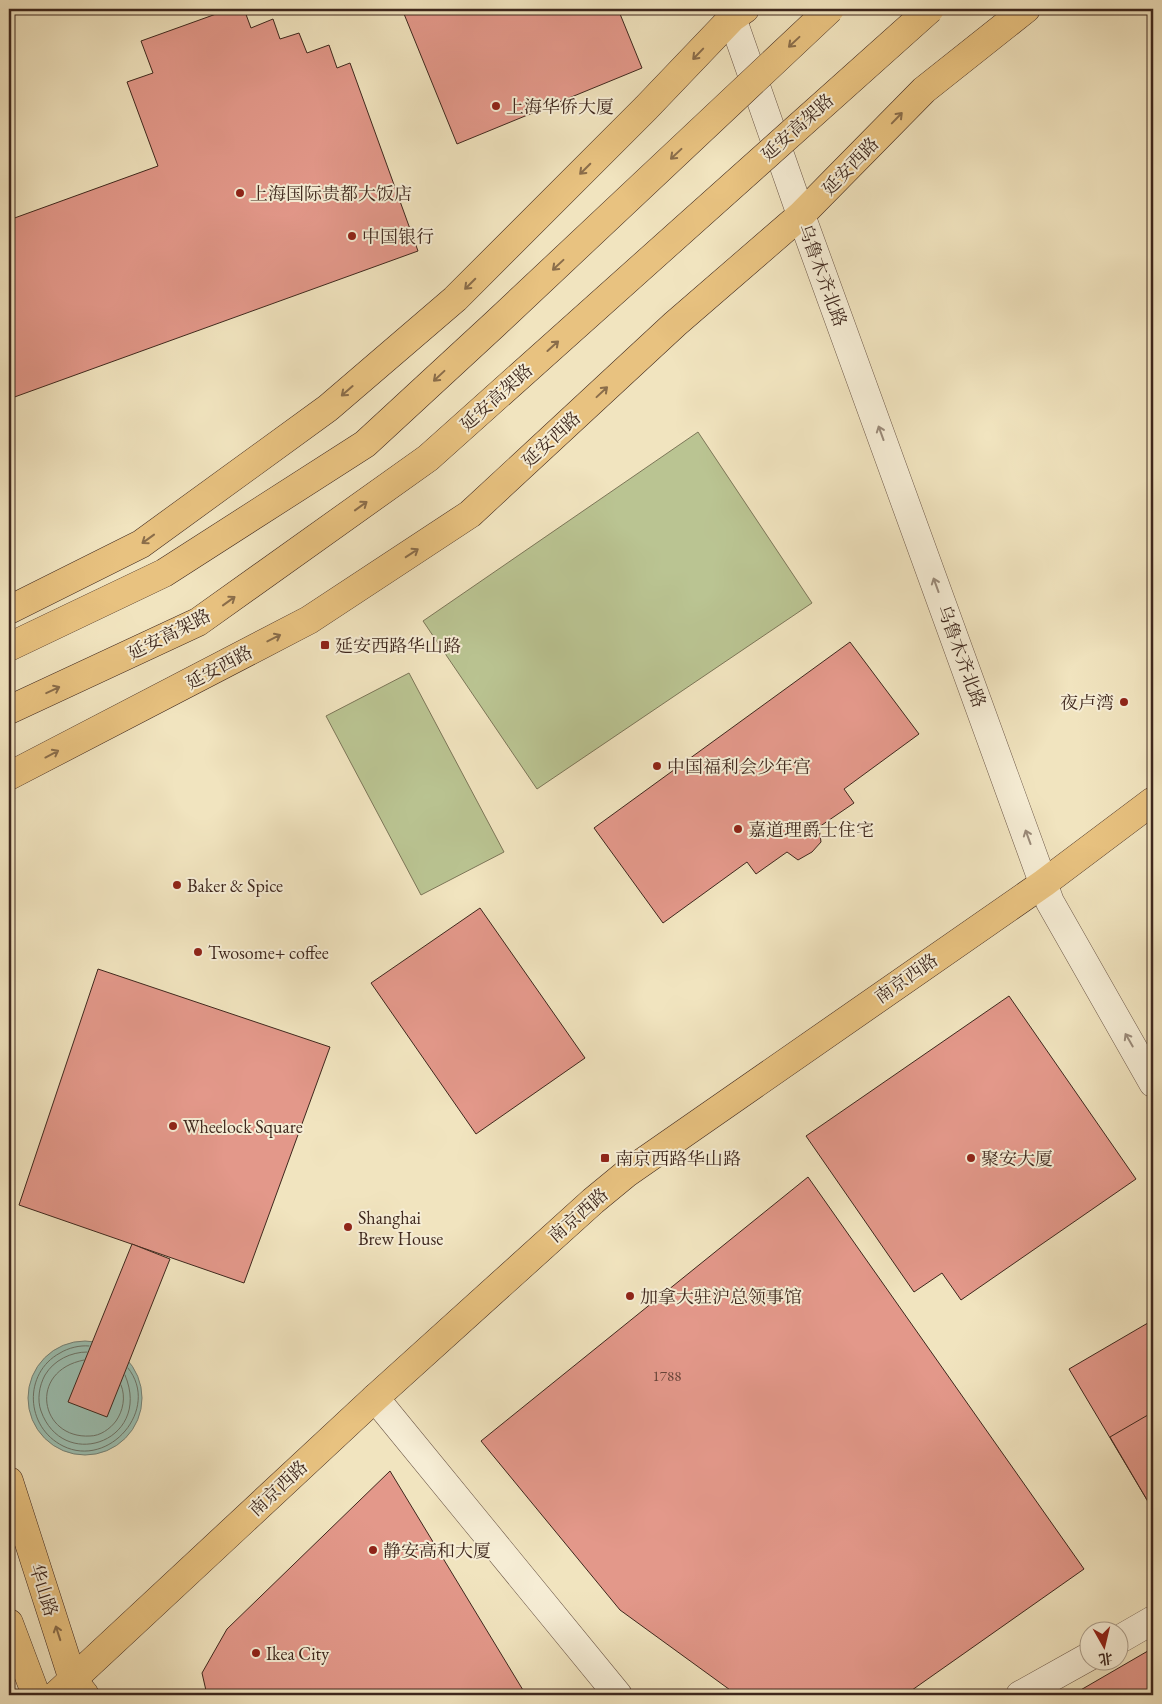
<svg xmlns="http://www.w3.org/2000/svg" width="1162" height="1704" font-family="'EB Garamond','Noto Serif SC',serif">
<rect width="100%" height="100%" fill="#f1e4bf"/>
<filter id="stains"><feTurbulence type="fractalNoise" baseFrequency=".004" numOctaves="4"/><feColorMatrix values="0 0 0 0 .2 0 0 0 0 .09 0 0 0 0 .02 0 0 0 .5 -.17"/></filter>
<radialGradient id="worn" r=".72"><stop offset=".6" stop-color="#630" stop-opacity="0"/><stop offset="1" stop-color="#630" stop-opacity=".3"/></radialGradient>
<!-- green -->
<g fill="#bac492" stroke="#7c7658">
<polygon points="698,432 812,603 537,789 423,621"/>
<polygon points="409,673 504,852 421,895 326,716"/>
</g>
<!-- water -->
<circle fill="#9bbfb1" stroke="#768276" cx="85" cy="1398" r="57"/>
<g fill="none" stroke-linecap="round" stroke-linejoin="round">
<!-- shore -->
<g stroke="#6c7367" stroke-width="1">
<path d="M89,1346C80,1345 68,1348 60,1353C23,1373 25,1427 63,1446C109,1469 161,1409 128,1368"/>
<path d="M87,1352C71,1352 54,1360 45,1375C39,1386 37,1400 41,1411C63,1473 153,1441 125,1375"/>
<path d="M84,1360C27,1371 40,1439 90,1436C100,1436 110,1429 116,1421C123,1411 126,1397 121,1385"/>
</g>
</g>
<!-- building -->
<g fill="#e3988a" stroke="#3e271d">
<polygon points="230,9 244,9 251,28 273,19 280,39 299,33 307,53 329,45 337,68 350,63 418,251 9,399 9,220 158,166 127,82 153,73 141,41"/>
<polygon points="402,9 618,9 642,68 457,144"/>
<polygon points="850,642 919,734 844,789 854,803 819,827 821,842 812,852 798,860 787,852 756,874 747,862 663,923 594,828"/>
<polygon points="480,908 585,1058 476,1134 371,983"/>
<polygon points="98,969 330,1047 244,1283 19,1205"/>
<polygon points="1009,996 1136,1179 961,1300 942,1273 914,1292 806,1136"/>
<polygon points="808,1177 1084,1569 905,1695 737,1695 620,1610 481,1441"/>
<polygon points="132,1244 170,1259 107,1417 68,1402"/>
<polygon points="1153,1320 1153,1510 1069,1369"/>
<polygon points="1153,1412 1153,1510 1110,1437"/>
<polygon points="390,1471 526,1695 207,1695 202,1673 227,1629"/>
<polygon points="1153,1648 1153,1695 1072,1695"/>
</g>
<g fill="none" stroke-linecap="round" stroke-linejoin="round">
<defs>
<g id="minor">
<polyline points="729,9 801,215 1050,902 1153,1083"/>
<polyline points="375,1398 618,1695"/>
<polyline points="1120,1639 1153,1620"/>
<polyline points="1020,1695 1090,1656"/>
</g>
<g id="major">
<polyline points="9,610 141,544 328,408 455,299 646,108 732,18 745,9"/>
<polyline points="9,776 309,620 470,514 675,324 801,215 924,90 1026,9"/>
<polyline points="9,1481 73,1680 85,1695"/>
<polyline points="9,1623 36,1695"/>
<polyline points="56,1695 375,1398 593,1201 627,1173 1044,883 1153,801"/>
</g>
</defs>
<!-- minor casing -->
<use href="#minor" stroke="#6b5646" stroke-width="29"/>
<!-- major casing -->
<use href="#major" stroke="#3e271d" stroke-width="29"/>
<!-- minor -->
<use href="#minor" stroke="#f6edd5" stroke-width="28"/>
<!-- major -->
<use href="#major" stroke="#e8c280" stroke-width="28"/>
<defs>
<g id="highway-bridge">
<polyline points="9,647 164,573 365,444 495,324 830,9"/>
<polyline points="9,710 198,622 428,458 930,9"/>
</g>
</defs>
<!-- highway-bridge casing -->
<use href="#highway-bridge" stroke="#3e271d" stroke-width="29" stroke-linecap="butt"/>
<!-- highway-bridge -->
<use href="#highway-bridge" stroke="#e8c280" stroke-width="28"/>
</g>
<!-- one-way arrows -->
<defs><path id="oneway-shaft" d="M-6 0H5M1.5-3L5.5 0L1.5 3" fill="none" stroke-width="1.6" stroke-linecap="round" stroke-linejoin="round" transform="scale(1.25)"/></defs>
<g stroke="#8a6d4a">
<use href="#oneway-shaft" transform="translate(794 42) rotate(137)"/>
<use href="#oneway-shaft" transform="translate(698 54) rotate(134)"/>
<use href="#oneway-shaft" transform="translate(897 118) rotate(-46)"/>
<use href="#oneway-shaft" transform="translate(676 154) rotate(137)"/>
<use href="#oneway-shaft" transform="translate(585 169) rotate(135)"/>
<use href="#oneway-shaft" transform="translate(558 265) rotate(137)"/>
<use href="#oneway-shaft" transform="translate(470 284) rotate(135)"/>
<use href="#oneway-shaft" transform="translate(553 346) rotate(-42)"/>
<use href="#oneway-shaft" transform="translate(439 376) rotate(137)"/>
<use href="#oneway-shaft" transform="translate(347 391) rotate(139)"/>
<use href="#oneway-shaft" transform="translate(602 392) rotate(-43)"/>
<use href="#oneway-shaft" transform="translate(361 506) rotate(-36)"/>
<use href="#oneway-shaft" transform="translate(148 539) rotate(144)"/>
<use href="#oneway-shaft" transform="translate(412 553) rotate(-33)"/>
<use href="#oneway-shaft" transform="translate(229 601) rotate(-36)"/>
<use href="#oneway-shaft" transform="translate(274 638) rotate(-27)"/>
<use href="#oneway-shaft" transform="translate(53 690) rotate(-25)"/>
<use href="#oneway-shaft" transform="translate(52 754) rotate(-28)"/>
<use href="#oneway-shaft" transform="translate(58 1633) rotate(-108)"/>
</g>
<g stroke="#9a8a79">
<use href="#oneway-shaft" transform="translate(881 433) rotate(-110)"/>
<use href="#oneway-shaft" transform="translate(936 585) rotate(-110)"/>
<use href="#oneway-shaft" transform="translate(1028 837) rotate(-110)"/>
<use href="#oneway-shaft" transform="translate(1129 1040) rotate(-120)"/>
</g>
<!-- markers -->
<g fill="#8f2418" stroke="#f6edd5" stroke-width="2">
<circle cx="496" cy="106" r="5"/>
<circle cx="240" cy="193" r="5"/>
<circle cx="352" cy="236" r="5"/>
<rect x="320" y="640" width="10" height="10" rx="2.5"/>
<circle cx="1124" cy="702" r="5"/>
<circle cx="657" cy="766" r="5"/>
<circle cx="738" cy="829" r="5"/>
<circle cx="177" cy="885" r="5"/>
<circle cx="198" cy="952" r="5"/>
<circle cx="173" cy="1126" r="5"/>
<rect x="600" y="1153" width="10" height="10" rx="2.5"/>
<circle cx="971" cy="1158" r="5"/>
<circle cx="348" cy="1227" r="5"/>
<circle cx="630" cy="1296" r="5"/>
<circle cx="373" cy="1550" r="5"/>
<circle cx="256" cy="1653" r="5"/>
</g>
<g text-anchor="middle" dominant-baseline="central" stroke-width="4" stroke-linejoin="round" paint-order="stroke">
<!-- number labels -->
<g font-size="15" fill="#674338">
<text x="667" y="1375">1788</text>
</g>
<!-- poi labels -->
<g font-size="18" fill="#3e271d" stroke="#f6edd5" text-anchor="start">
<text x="506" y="106">上海华侨大厦</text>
<text x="250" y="193">上海国际贵都大饭店</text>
<text x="362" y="236">中国银行</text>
<text x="335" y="645">延安西路华山路</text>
<text x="1114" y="702" text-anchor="end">夜卢湾</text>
<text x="667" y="766">中国福利会少年宫</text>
<text x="748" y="829">嘉道理爵士住宅</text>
<text x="187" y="885">Baker &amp; Spice</text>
<text x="208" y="952">Twosome+ coffee</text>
<text x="183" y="1126">Wheelock Square</text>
<text x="615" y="1158">南京西路华山路</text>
<text x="981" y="1158">聚安大厦</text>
<text x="358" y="1217">Shanghai<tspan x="358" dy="21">Brew House</tspan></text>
<text x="640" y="1296">加拿大驻沪总领事馆</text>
<text x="383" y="1550">静安高和大厦</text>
<text x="266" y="1653">Ikea City</text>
</g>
<!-- street labels -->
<g font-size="18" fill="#3e271d" stroke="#f6edd5">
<text transform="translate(797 127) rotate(-42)">延安高架路</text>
<text transform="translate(850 166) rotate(-46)">延安西路</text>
<text transform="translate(823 275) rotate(70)">乌鲁木齐北路</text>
<text transform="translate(496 397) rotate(-42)">延安高架路</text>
<text transform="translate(551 439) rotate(-43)">延安西路</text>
<text transform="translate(169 634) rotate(-27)">延安高架路</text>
<text transform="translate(962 656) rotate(70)">乌鲁木齐北路</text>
<text transform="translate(219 667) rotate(-28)">延安西路</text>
<text transform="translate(906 978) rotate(-35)">南京西路</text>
<text transform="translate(578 1215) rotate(-41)">南京西路</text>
<text transform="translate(278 1488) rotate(-43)">南京西路</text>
<text transform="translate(44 1590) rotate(72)">华山路</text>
</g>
</g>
<!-- margin -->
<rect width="1162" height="1704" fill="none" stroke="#f1e4bf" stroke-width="30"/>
<rect x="10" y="10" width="1142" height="1684" fill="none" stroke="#3e271d" stroke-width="2.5"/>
<rect x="15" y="15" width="1132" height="1674" fill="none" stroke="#3e271d"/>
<!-- north arrow -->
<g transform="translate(1104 1646) rotate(172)"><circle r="24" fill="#f6edd5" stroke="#ac9e8b"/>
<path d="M0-4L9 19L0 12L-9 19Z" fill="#8f2418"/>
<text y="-8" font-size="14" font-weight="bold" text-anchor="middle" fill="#3e271d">北</text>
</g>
<rect width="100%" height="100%" filter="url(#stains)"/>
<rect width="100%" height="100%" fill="url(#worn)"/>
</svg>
